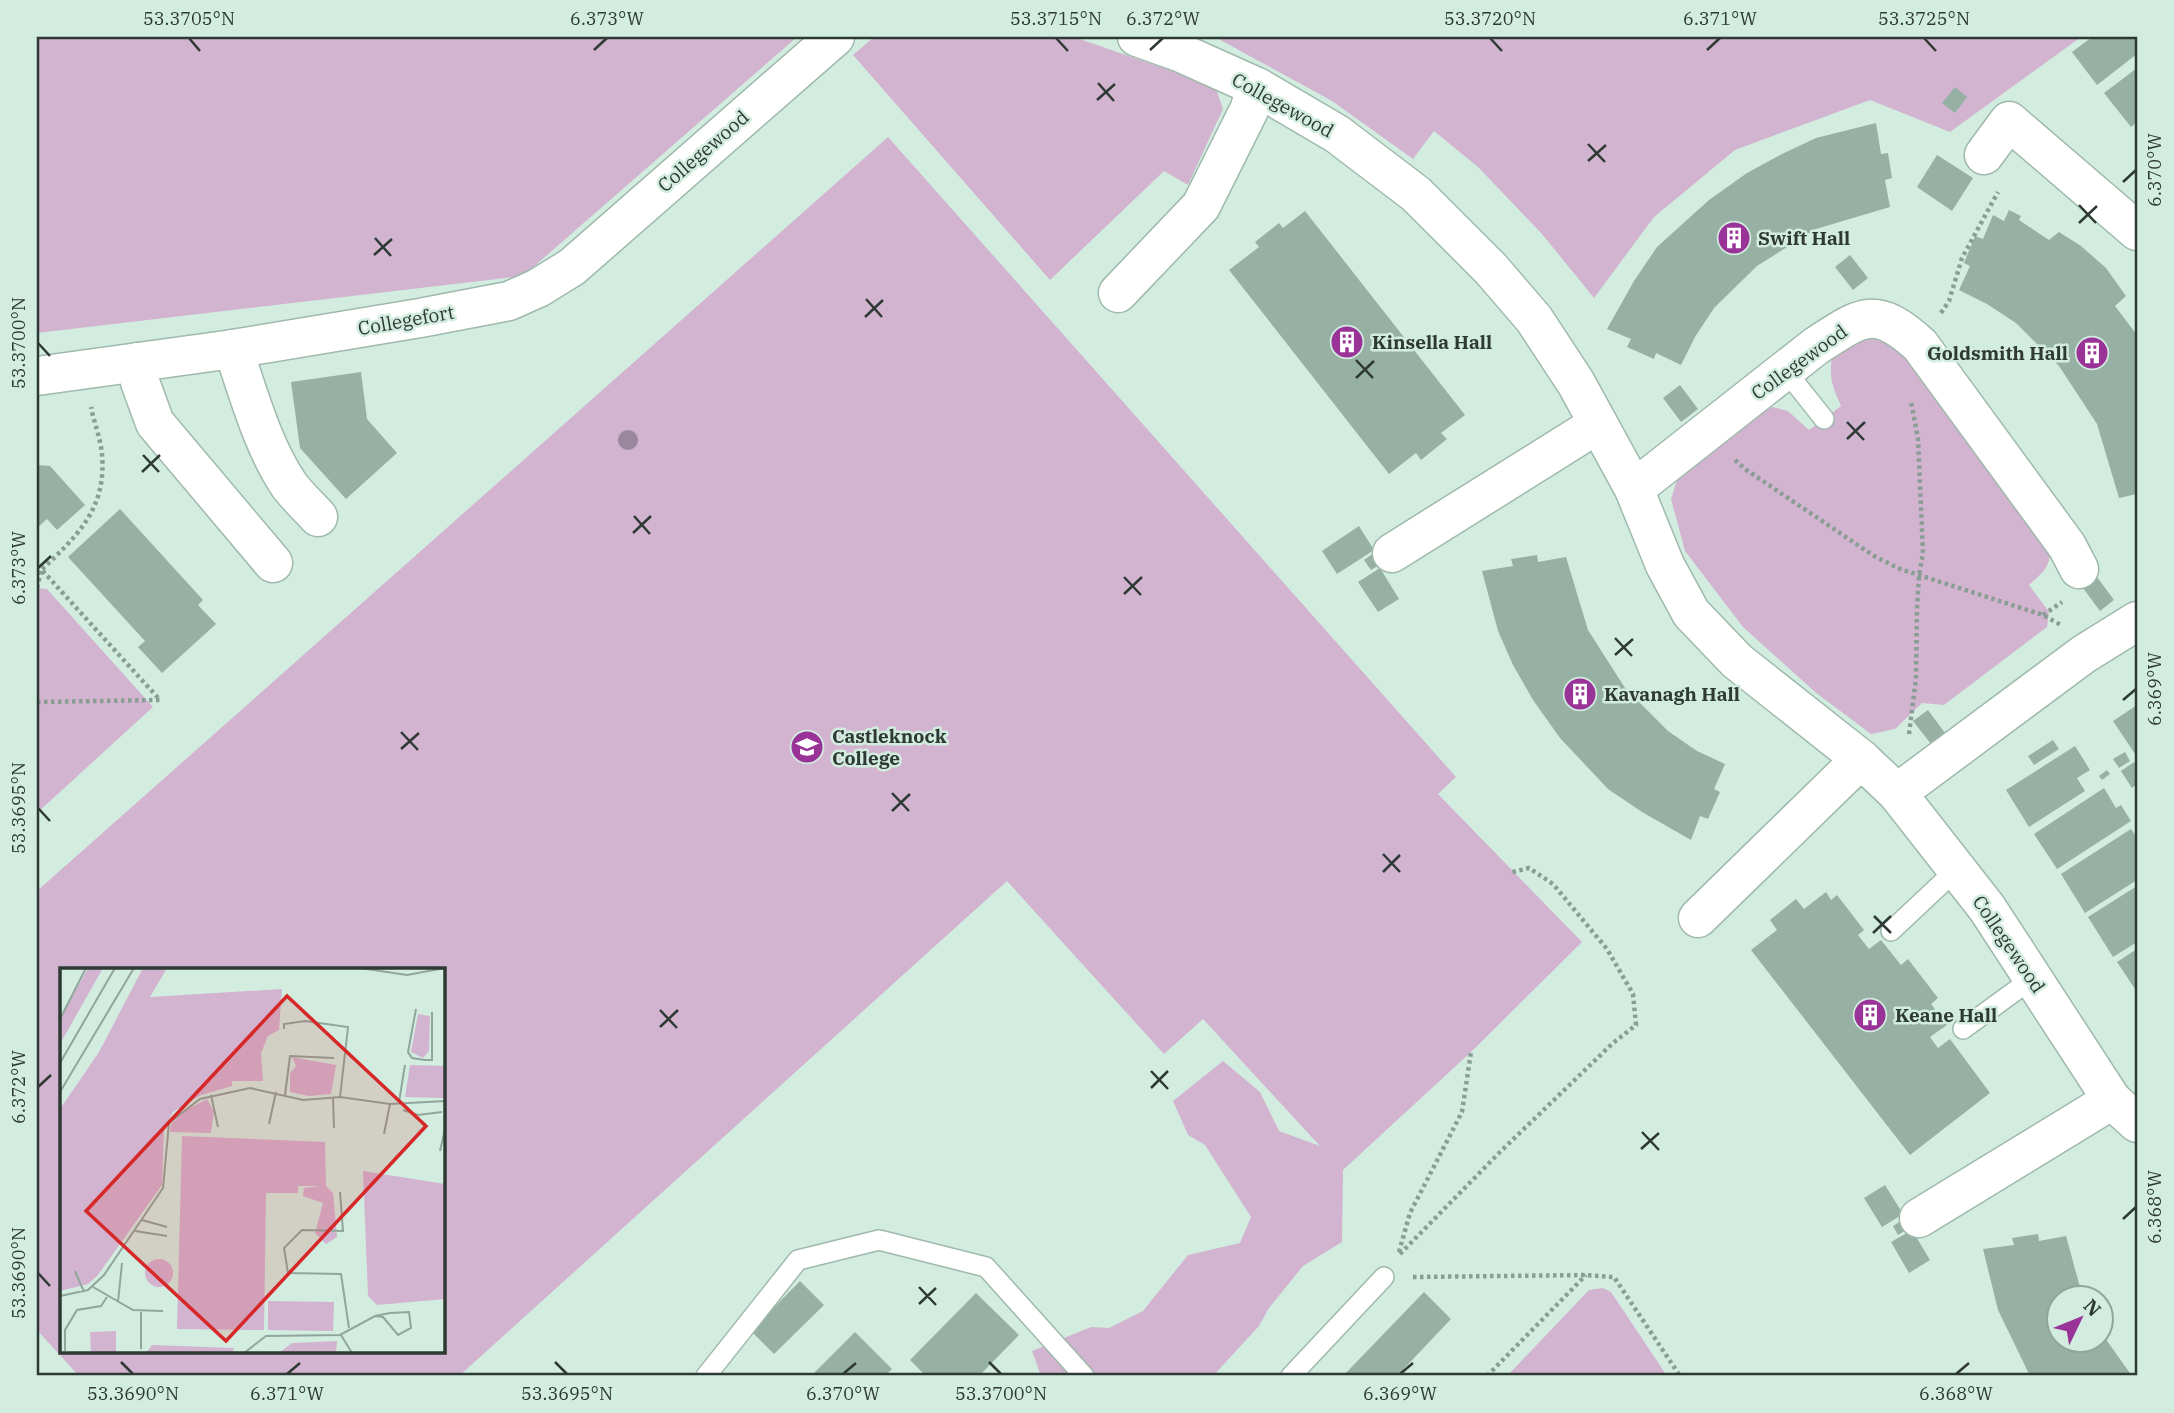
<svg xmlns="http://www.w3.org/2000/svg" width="2174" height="1413" font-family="'IBM Plex Serif',serif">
<rect width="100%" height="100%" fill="#d2ede0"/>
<!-- green -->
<g fill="#d2b4d0" fill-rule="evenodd">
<polygon points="37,37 797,37 523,276 37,333"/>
<polygon points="874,37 1074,37 1215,86 1223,109 1188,185 1164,171 1050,280 853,55"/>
<polygon points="1215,37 2081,37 1950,132 1870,100 1735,150 1654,217 1594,298 1542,234 1478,167 1434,131 1413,159 1332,101"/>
<path d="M888,137L1456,777L1438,794L1582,942L1471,1052L1343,1170L1342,1242L1303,1266L1269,1308L1259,1326L1213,1376H1041L1032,1351L1091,1327L1109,1328L1143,1311L1188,1255L1240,1243L1251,1217L1205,1145L1188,1135L1173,1101L1223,1061L1260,1092L1279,1131L1320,1146L1203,1019L1164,1054L1007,881L459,1376H79L37,1330V891ZM61,970H443V1352H61Z"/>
<path d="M1868,335L1896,343L2050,551C2051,567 2040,575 2029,585L2049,612L2047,627L1944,705L1922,703L1895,729L1871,734L1815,692L1743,627L1685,551L1671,499L1679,474L1756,412L1773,407L1788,411L1809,430L1841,406C1832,385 1829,379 1832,355Z"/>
<polygon points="37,588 47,589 153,707 37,813"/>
<polygon points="1603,1288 1611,1292 1667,1376 1507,1376 1589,1290"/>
</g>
<!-- building -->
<g fill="#96b0a3">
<polygon points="2092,37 2137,37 2137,54 2097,85 2072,52"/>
<polygon points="2137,68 2137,122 2131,127 2104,93"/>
<polygon points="1955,87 1967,97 1955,113 1942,103"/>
<polygon points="1876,123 1881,154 1888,153 1892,178 1885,180 1890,207 1816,229 1757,266 1714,308 1695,337 1681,365 1656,353 1654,359 1627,347 1631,339 1607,329 1634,281 1657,247 1709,200 1747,173 1782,154 1816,138"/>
<polygon points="1937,155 1973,178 1952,211 1917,187"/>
<polygon points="2009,210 2021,216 2019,220 2049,240 2059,232 2081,246 2106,268 2126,296 2115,306 2137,335 2137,494 2119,498 2097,424 2059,366 2016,323 1987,304 1959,290 1970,266 1964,263 1975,236 1983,239 1993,215 2004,221"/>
<polygon points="1305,211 1465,415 1441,433 1447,439 1421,460 1416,453 1389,474 1229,270 1259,247 1255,242 1279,223 1283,228"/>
<polygon points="1850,255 1868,278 1853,290 1835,267"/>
<polygon points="361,372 367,419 397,453 346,499 300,448 291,382"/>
<polygon points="1680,385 1698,409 1681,422 1663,398"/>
<polygon points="37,465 50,466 85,505 57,530 47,519 37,528"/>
<polygon points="120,509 203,600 198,605 216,624 162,673 138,647 145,641 68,557"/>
<polygon points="1359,526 1374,550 1337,574 1322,551"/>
<polygon points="1374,553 1381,564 1371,570 1364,560"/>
<polygon points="1537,555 1538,562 1566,557 1588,630 1625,688 1668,731 1697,751 1725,764 1714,789 1720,792 1708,819 1700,816 1691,840 1642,812 1608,789 1560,738 1533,700 1513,665 1498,631 1482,571 1513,566 1511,559"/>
<polygon points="1380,568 1399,599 1378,612 1358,582"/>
<polygon points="2097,577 2114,600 2100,611 2083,588"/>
<polygon points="2137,705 2137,757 2113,721"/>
<polygon points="1928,710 1945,733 1931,744 1913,721"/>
<polygon points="2053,740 2059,749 2034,765 2028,756"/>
<polygon points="2075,746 2090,770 2077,778 2085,791 2029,827 2006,790"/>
<polygon points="2125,752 2130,761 2119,768 2113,759"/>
<polygon points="2134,762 2137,766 2137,784 2132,788 2121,771"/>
<polygon points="2107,770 2110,774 2102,780 2099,776"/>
<polygon points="2104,788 2116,808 2121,805 2131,821 2057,869 2034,834"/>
<polygon points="2131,829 2137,838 2137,880 2085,913 2061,874"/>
<polygon points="2137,886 2137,942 2113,957 2088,917"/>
<polygon points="1826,892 1831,900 1837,895 1864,930 1858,935 1869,949 1881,940 1901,965 1908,959 1938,998 1931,1004 1947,1025 1930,1037 1938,1048 1950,1039 1990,1093 1910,1155 1751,950 1777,930 1770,920 1796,899 1804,909"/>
<polygon points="2137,949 2137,992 2117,962"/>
<polygon points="1885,1185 1903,1214 1882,1227 1864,1198"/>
<polygon points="1901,1221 1906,1230 1898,1235 1893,1226"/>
<polygon points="1912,1230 1930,1260 1909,1273 1891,1242"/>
<polygon points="2038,1234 2039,1241 2066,1236 2083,1298 2058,1298 2058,1340 2100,1340 2100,1331 2132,1376 2030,1376 1998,1310 1983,1249 2014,1245 2012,1238"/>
<polygon points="800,1281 824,1305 774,1354 751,1331"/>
<polygon points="1424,1292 1451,1319 1397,1376 1343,1376"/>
<polygon points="976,1293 1019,1335 979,1376 922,1376 924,1374 910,1360"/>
<polygon points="855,1332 892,1369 885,1376 811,1376"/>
</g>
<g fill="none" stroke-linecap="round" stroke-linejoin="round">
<defs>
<g id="lane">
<polyline points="1785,370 1824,419"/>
<polyline points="1891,931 1956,870"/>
<polyline points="1963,1029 2033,978"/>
<polyline points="706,1376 798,1260 879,1240 986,1267 1084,1376"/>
<polyline points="1291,1376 1384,1277"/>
</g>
<g id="street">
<polyline points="1137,37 1179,52 1257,87 1337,134 1416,194 1491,269 1534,319 1576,383 1634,489 1665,565 1691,613 1737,661 1861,759 1897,793 1987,908 2112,1100 2137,1123"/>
<polyline points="1984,155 2009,121 2137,231"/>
<polyline points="1118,293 1201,206 1249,110 1257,87"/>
<path d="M233,349C249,394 262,445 289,485C298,497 309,507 318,517"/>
<polyline points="138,362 140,382 155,423 273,563"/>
<polyline points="37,376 233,349 420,318 509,301 538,288 572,267 835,37"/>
<path d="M1634,489L1816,346C1862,316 1875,304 1920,345L2067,546L2079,569"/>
<polyline points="1392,553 1598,424"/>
<polyline points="1897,793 2084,654 2137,621"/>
<polyline points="1698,918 1861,759"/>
<polyline points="1919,1218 2112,1100"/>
</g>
</defs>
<!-- lane casing -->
<use href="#lane" stroke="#9fb9ac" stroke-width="22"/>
<!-- street casing -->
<use href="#street" stroke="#9fb9ac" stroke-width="41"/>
<!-- path -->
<g stroke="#899d94" stroke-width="4.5" stroke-dasharray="3.5 3.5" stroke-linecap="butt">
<polyline points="1941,313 1949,301 1962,258 1998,192"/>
<polyline points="1735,460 1745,469 1874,556 1900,569 2043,615 2061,625"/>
<path d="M37,574C74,539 107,511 102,455C101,439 94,423 91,407"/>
<polyline points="37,588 41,571"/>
<polyline points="2043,615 2062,602"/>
<polyline points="37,702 160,700 41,569"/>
<polyline points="1909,734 1916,679 1917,610 1919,575 1923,553 1918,439 1911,401"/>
<polyline points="1399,1252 1410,1213 1462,1112 1471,1052"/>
<polyline points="1400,1254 1501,1151 1613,1043 1636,1025 1633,994 1607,949 1553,884 1529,868 1509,873"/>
<polyline points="1413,1277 1586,1275 1614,1277 1680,1376"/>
<polyline points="1487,1376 1586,1275"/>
</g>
<!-- lane -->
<use href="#lane" stroke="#fff" stroke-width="19"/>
<!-- street -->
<use href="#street" stroke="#fff" stroke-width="38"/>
</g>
<!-- trees -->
<circle fill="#98879d" cx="628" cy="440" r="10"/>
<!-- ticks -->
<path fill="none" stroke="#2e3934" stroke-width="2.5" d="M189,38L200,51M1056,38L1068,51M1490,38L1502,51M1924,38L1936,51M594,50L607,38M1150,50L1163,38M1707,50L1720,38M1098,83L1114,101M1097,100L1115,84M1588,144L1605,162M1588,161L1606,145M2123,182L2136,170M2079,205L2096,223M2079,223L2097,206M375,238L391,256M374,255L392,239M866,299L882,317M865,317L883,300M38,343L50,356M1356,360L1373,378M1356,378L1374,361M1847,422L1864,440M1847,439L1865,422M143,455L159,472M142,472L160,455M634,516L650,534M633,533L651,516M38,568L51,556M1124,577L1141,595M1124,594L1142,577M1615,638L1632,656M1615,655L1633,639M2123,700L2136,689M401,732L418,750M401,749L419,733M892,793L909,811M38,808L50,821M892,811L910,794M1383,854L1400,872M1383,872L1400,855M1874,916L1891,933M1873,933L1891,916M660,1010L677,1028M660,1027L678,1010M1151,1071L1168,1089M38,1087L51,1075M1151,1088L1168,1071M1642,1132L1659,1150M1641,1149L1659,1133M2123,1219L2136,1207M38,1273L50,1286M919,1287L936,1305M919,1304L936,1288M121,1362L133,1374M555,1362L567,1374M989,1362L1001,1374M287,1374L300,1363M843,1374L856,1363M1400,1374L1413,1363M1956,1374L1969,1363"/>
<!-- icons -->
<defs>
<symbol id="building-disc" viewBox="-11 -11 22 22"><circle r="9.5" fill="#9a3397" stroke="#d2ede0"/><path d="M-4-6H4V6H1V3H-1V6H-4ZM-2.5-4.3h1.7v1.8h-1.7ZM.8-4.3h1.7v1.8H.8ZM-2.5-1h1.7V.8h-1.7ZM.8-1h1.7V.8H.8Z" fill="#fff"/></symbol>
<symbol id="school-disc" viewBox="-11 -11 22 22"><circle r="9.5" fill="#9a3397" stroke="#d2ede0"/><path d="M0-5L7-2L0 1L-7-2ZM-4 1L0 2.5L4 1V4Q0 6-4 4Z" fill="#fff"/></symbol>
</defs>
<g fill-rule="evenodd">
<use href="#building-disc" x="1715" y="219" width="38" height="38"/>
<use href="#building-disc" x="1328" y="323" width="38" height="38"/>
<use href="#building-disc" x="2073" y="334" width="38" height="38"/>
<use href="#building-disc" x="1561" y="675" width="38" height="38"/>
<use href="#school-disc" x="788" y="728" width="38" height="38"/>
<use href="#building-disc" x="1851" y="996" width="38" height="38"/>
</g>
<g text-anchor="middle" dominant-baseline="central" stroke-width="5" stroke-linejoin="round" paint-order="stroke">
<!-- street labels -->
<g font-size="19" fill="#2e3934" stroke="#d2ede0">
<text transform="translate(1283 105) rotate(29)">Collegewood</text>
<text transform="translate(703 151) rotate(-41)">Collegewood</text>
<text transform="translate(406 320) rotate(-10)">Collegefort</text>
<text transform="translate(1799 362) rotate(-36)">Collegewood</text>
<text transform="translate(2009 944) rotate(56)">Collegewood</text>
</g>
<!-- poi labels -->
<g font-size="19" font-weight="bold" fill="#2e3934" stroke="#d2ede0" text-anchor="start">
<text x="1758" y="238">Swift Hall</text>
<text x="1372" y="342">Kinsella Hall</text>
<text x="2068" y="353" text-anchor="end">Goldsmith Hall</text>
<text x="1604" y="694">Kavanagh Hall</text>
<text x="832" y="736">Castleknock<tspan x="832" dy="22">College</tspan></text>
<text x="1895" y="1015">Keane Hall</text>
</g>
</g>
<!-- overview -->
<g transform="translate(60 968)">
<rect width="385" height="385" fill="#d2ede0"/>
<path d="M28,0H43L0,76V51ZM83,0H107L90,29L222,21L219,62L208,68L201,85L203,113H172V118L141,127L113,144L104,161L102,217L38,307L28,316L0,323V141L39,84ZM358,46L370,48L369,83L363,90L351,84ZM232,89L276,97L271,126L249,128L230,124V105L236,98ZM350,97L384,98L385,130L345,129ZM147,131L154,143L151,165L110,164L111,156L128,141ZM122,168L265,174L266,218L273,225L277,269L266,276L255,265L263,235L243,228L244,220L260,218H238V225H206L204,362L117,361ZM303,203L385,216V331L317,337L308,328ZM85 305a14 14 0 1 1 28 0a14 14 0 1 1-28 0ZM208,333L274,334L273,363L208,362ZM56,363V385H31L30,364ZM277,373L276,385H219L232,375ZM92,377L174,380L172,385H86Z" fill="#d2b4d0"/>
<path fill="none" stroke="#90a59b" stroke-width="2" d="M300,0L347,7L385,0M356,41L348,84L352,90L365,92H372V44M0,51L26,0M224,61V56L245,53L288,59L280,129M0,95L55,0M0,124L74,0M151,127L158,159M225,127L230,88L274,90M273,129L274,160M339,134L345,97M343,142L358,147L382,144M209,156L216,124M324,166L330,136M380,183L385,161M280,224L283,263L242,262L224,280L228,305L281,306L289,360M82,252L107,259M75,263L107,268M15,303L24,324M33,319L73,342L103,343M0,328L28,322L44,307L103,220L109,155L140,131L190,120L243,132L280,129L330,136L385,133M58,334L62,295M81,344V381M281,367L292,385M5,383V362L17,342L41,338L47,329M184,385L206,368L280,367L315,348L330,345L349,344L351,360L338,367L323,349L315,348"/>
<path fill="#d62828" fill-opacity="0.15" stroke="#d62828" stroke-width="3.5" d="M227,28L366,158L166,373L26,243Z"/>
<rect width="385" height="385" fill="none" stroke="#2e3934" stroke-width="3.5"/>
</g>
<!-- border -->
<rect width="2174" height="1413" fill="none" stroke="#d2ede0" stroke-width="77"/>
<!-- north arrow -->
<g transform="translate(2080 1319) rotate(47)"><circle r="33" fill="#d2ede0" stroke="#90a59b" stroke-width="2"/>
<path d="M0-5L12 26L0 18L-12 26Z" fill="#9a3397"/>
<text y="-10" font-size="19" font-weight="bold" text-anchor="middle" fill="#2e3934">N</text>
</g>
<rect x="38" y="38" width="2098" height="1336" fill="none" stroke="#2e3934" stroke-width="2.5"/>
<g font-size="18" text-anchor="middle" fill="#2e3934">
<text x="189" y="25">53.3705°N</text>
<text x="607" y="25">6.373°W</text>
<text x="1056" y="25">53.3715°N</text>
<text x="1163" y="25">6.372°W</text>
<text x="1490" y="25">53.3720°N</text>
<text x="1720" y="25">6.371°W</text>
<text x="1924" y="25">53.3725°N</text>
<text transform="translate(2155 170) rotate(-90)" y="6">6.370°W</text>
<text transform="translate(19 343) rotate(-90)" y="6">53.3700°N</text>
<text transform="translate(19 568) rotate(-90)" y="6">6.373°W</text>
<text transform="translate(2155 689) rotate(-90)" y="6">6.369°W</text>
<text transform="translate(19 808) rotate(-90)" y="6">53.3695°N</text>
<text transform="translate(19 1087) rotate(-90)" y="6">6.372°W</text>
<text transform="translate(2155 1207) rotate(-90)" y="6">6.368°W</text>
<text transform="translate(19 1273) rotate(-90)" y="6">53.3690°N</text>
<text x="133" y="1400">53.3690°N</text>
<text x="287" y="1400">6.371°W</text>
<text x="567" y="1400">53.3695°N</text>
<text x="843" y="1400">6.370°W</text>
<text x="1001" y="1400">53.3700°N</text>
<text x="1400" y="1400">6.369°W</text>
<text x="1956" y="1400">6.368°W</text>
</g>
</svg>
